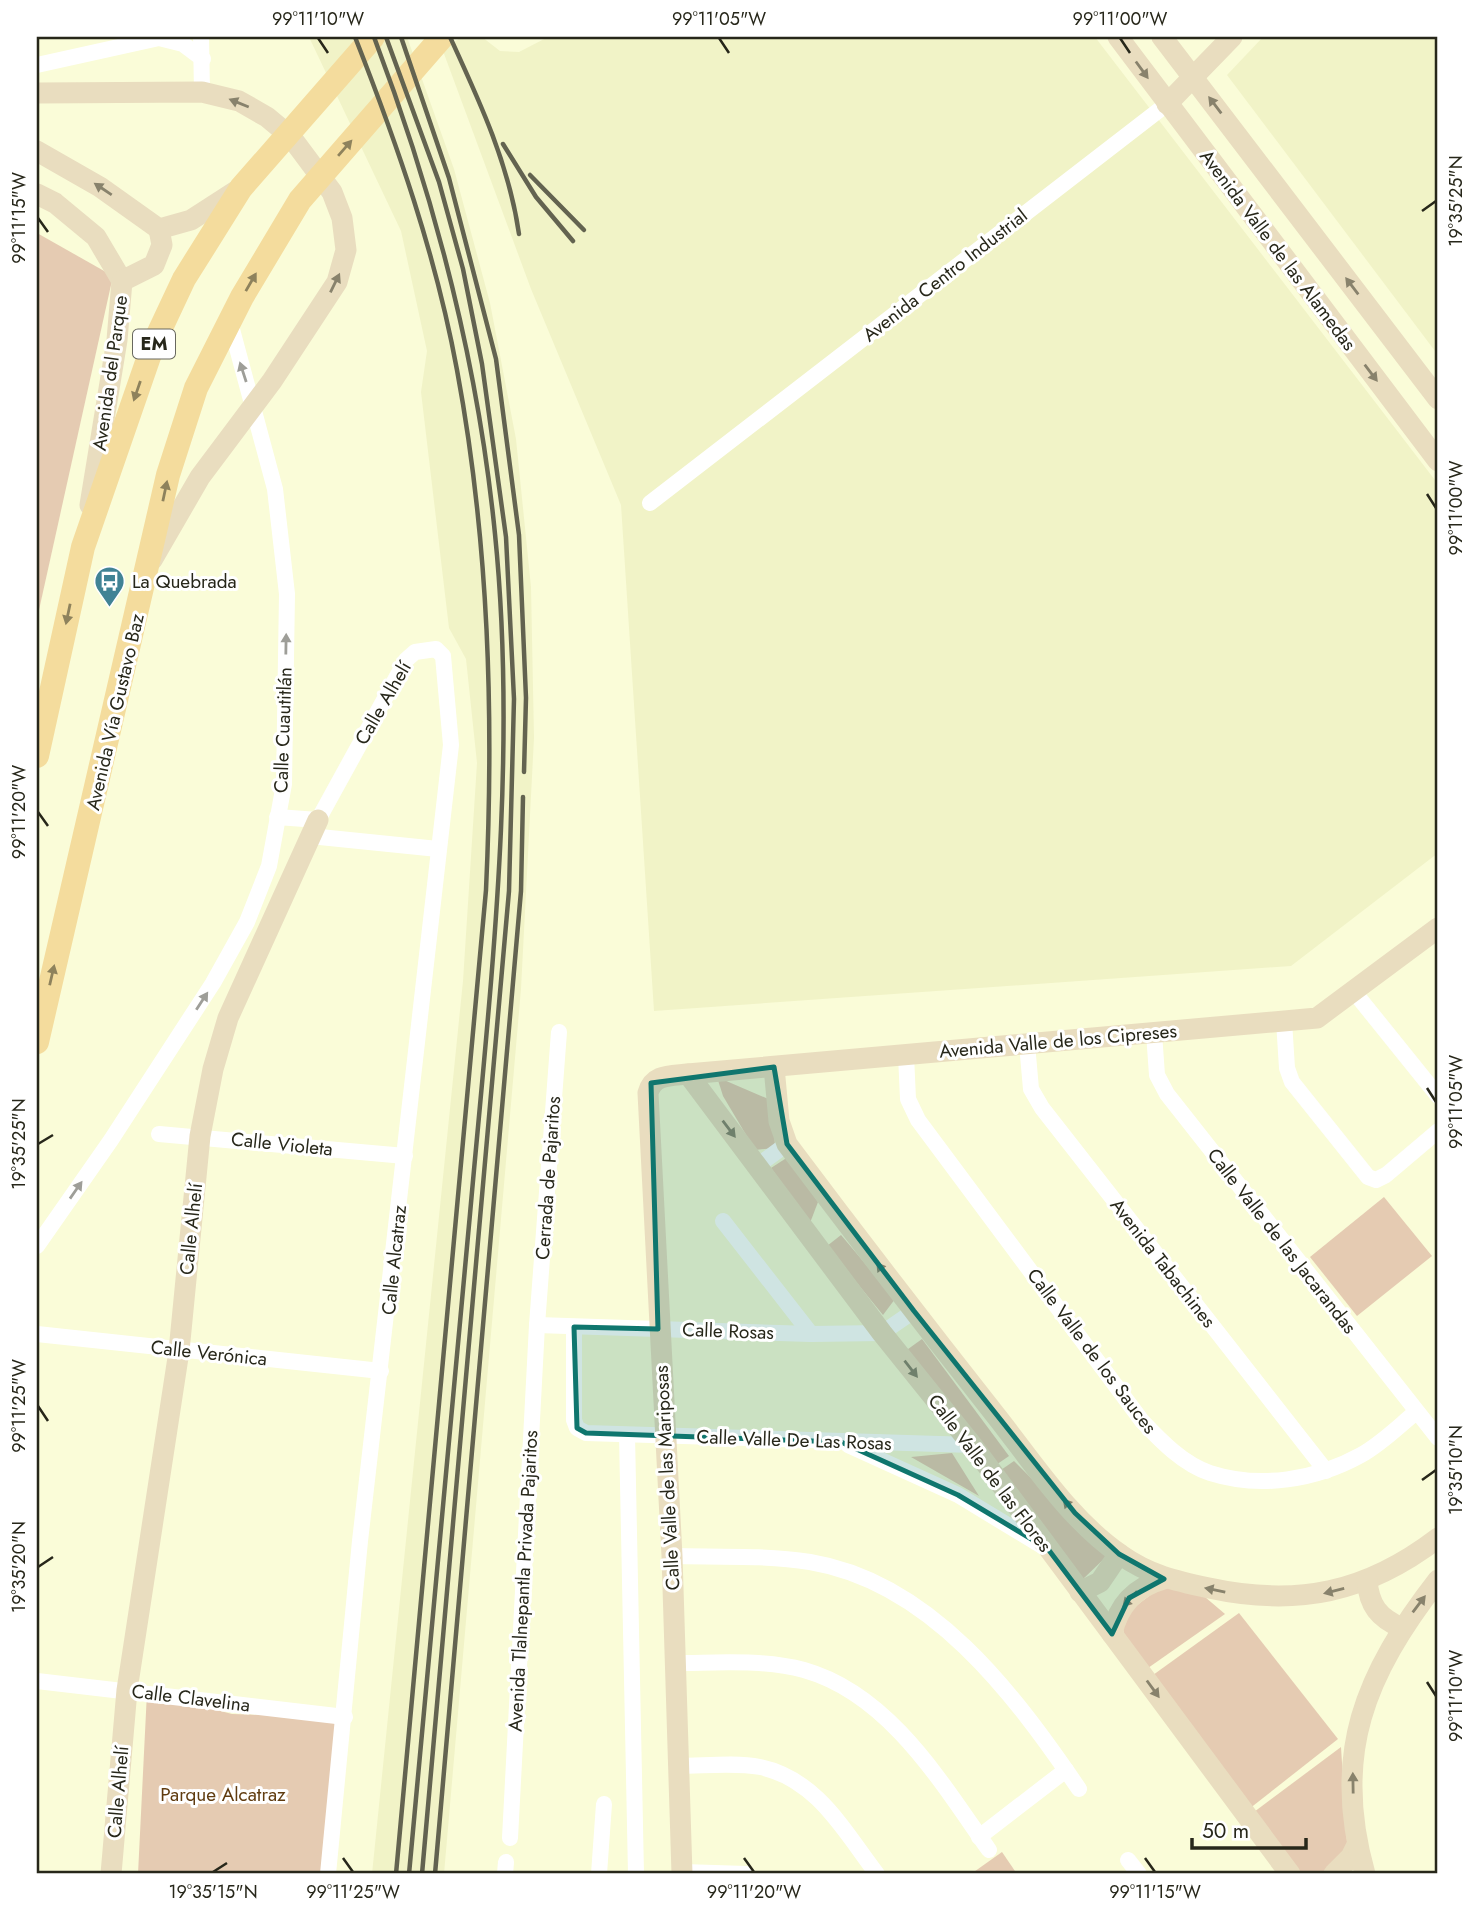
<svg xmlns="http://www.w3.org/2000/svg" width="1475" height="1911" font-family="Jost,sans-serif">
<rect width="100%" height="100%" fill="#fafcd8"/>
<!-- built -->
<g fill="#f1f3c7">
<polygon points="309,37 407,37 454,169 490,303 516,439 531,587 534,738 521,989 444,1874 372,1874 463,981 477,763 466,659 449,628 421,392 427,351 401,231"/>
<polygon points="461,37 482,37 500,51 519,52 548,37 1095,37 1438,484 1438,853 1291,966 654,1011 621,505 531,289 443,51"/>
<polygon points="1263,37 1438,37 1438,355 1227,75"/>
</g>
<!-- green -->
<g fill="#e5cbb2">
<polygon points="37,233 113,276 37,619"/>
<polygon points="717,1077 773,1101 775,1148 755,1150 723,1096"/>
<polygon points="788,1157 818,1202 810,1223 771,1168"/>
<polygon points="1384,1197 1432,1256 1357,1316 1310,1257"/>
<polygon points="841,1235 895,1299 883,1315 827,1246"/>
<polygon points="922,1339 1009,1456 996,1465 904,1352"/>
<polygon points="952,1453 979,1496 911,1457"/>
<polygon points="1014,1461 1108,1555 1082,1580 998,1472"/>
<polygon points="1165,1584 1205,1597 1225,1614 1148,1668 1125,1638 1120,1618"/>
<polygon points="1239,1613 1338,1739 1249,1809 1153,1675"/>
<polygon points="147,1692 232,1714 345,1717 329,1874 138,1874"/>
<polygon points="1341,1747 1349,1874 1300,1874 1254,1812"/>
<polygon points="1002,1852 1017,1874 971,1874"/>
</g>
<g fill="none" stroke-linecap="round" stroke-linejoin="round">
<!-- street -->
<g stroke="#fff" stroke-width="16">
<polyline points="201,37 202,92"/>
<polyline points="37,65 159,38 183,44 203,59"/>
<polyline points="650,503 1167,104"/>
<polyline points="277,817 318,820 406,660 415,652 436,649 443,656 451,745 360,1541 328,1874"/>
<polyline points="310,836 438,849"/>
<polyline points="1355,993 1438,1096"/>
<polyline points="1284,1021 1287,1068 1292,1082 1368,1177 1376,1180 1386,1175 1438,1131"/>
<polyline points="1154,1033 1157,1075 1167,1094 1438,1438"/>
<polyline points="1027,1044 1031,1089 1042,1108 1326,1471"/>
<path d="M906,1055L908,1099L918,1120L1142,1421C1161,1441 1183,1464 1210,1473C1260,1489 1316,1480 1361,1455C1381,1444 1399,1426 1416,1412"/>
<polyline points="159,1134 405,1156"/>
<polyline points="757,1166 787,1144"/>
<polyline points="723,1221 811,1334"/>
<polyline points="37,1246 111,1140 213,983 247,922 269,866 284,784 287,594 275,489 230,322"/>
<polyline points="537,1325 811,1334 882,1333 914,1311"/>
<polyline points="574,1327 574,1420 577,1428 586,1433 972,1445"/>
<polyline points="37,1334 381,1371"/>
<polyline points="627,1435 636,1874"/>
<polyline points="848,1445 958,1495 1042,1546"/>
<path d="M672,1556C718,1557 765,1555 810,1562C931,1582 1014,1694 1079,1789"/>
<path d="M675,1663C717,1663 763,1659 804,1670C889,1694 941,1782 989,1850"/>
<polyline points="37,1681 345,1717"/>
<path d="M678,1766C704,1766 734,1762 760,1767C817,1779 844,1831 877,1874"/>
<polyline points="979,1837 1066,1770"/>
<polyline points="510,1838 537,1325 559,1032"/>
<polyline points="1128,1860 1139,1874"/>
<polyline points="682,1872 747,1874"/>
<polyline points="505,1874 506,1862"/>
<polyline points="599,1874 604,1804"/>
</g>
<!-- secondary -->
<g stroke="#e9ddbf" stroke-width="21">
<polyline points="1118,37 1438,461"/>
<polyline points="1162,37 1438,399"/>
<polyline points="37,93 202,92 239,101 267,117 291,137 332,192 342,218 346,250 337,282 272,381 200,477 152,560"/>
<polyline points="1167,104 1232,37"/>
<polyline points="37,151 100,187 159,229 191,220 239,189"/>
<polyline points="37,194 55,203 96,237 122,281 117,340 90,505"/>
<polyline points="122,281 154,265 162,245 159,229"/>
<path d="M774,1067L779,1121L787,1144C856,1236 926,1327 997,1417C1034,1464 1071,1521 1121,1555C1149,1575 1176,1581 1209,1588C1297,1607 1366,1593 1438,1538"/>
<polyline points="688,1074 882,1333 972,1445 1290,1874"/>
<path d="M1367,1580C1369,1606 1379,1618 1402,1628"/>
<polyline points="1080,1592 1100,1582 1119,1554"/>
<path d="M1112,1634C1118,1605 1135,1587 1164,1579"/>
<polyline points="111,1874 127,1690 179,1351 200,1136 213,1069 228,1018 318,820"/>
<path d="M682,1874L672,1556L648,1093C653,1074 670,1076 688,1074L1317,1018L1438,928"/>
<polyline points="1334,1874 1351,1857 1357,1845"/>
<path d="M1365,1874C1331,1754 1365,1674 1438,1580"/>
</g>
<!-- primary -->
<g stroke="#f4dc9d" stroke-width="24">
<polyline points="37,756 83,547 153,345 184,279 241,188 373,37"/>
<polyline points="37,1042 168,475 196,388 242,297 300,200 442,37"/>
</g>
<!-- rail -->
<g stroke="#636350" stroke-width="4.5">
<path d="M355,37C397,144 436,255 457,370C489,542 494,716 486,890L396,1874"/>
<path d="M374,37C435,198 478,362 495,534C518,761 490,989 470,1214C450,1434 430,1654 409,1874"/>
<polyline points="386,37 439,182 463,269 482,364 506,537 514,699 509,891 422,1874"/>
<polyline points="401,37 449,178 496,359 519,535 526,698 524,772"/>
<path d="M450,37C479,100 509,164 519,234"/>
<polyline points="503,144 536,197 573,241"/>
<polyline points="530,175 584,230"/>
<polyline points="435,1874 521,891 523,797"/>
</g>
</g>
<!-- one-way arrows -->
<defs><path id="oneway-solid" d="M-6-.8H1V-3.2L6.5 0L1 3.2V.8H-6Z" transform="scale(1.75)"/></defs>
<g fill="#88826c">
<use href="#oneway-solid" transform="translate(1142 70) rotate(54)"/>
<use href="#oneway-solid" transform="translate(239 103) rotate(-158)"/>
<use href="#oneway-solid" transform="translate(1215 105) rotate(-127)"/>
<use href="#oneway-solid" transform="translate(103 189) rotate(-146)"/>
<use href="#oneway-solid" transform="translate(335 283) rotate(-64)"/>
<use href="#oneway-solid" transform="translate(1352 286) rotate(-127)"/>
<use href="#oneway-solid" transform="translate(1371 373) rotate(53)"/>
<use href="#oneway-solid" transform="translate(729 1129) rotate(53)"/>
<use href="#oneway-solid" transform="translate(883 1271) rotate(-127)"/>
<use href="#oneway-solid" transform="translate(911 1369) rotate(52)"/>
<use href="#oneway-solid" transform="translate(1070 1507) rotate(-131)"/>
<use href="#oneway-solid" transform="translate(1215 1590) rotate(-168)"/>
<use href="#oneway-solid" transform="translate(1334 1591) rotate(166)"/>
<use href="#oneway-solid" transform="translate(1130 1599) rotate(133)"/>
<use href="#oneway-solid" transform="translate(1419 1604) rotate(-53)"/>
<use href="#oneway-solid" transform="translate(1153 1689) rotate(54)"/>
<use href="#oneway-solid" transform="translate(1353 1783) rotate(-91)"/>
</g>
<g fill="#8e825c">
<use href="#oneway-solid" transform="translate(345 148) rotate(-49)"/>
<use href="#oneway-solid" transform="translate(251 282) rotate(-60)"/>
<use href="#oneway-solid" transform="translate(137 391) rotate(109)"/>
<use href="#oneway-solid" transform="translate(165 491) rotate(-78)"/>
<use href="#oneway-solid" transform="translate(68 614) rotate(102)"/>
<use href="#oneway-solid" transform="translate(52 975) rotate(-77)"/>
</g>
<g fill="#9e9e98">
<use href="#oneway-solid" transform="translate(243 372) rotate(-108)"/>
<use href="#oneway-solid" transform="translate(286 644) rotate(-89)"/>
<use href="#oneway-solid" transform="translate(202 1001) rotate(-57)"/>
<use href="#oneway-solid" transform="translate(76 1190) rotate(-55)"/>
</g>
<!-- marked area -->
<path fill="#0f766e" fill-opacity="0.2" stroke="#0f766e" stroke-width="5" stroke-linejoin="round" d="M774,1067L787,1144L914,1311L1075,1513L1119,1554L1164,1579L1129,1598L1112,1634L1048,1549L958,1495L841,1442L586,1433L577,1428L574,1327L658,1329L651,1083Z"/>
<!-- ticks -->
<path fill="none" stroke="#27271a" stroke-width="2.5" d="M318,38L328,53M719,38L729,53M1120,38L1130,53M1422,211L1436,201M38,218L48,232M1427,494L1436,508M38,812L48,826M1427,1088L1436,1102M38,1144L53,1135M38,1406L48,1421M1422,1480L1436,1470M38,1567L53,1557M1427,1682L1436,1696M343,1858L353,1872M744,1858L754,1872M1145,1858L1155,1872M213,1872L227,1863"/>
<!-- icons -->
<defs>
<symbol id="bus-pin" viewBox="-11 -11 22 30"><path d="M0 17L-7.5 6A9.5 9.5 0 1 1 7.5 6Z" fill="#418395" stroke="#fff"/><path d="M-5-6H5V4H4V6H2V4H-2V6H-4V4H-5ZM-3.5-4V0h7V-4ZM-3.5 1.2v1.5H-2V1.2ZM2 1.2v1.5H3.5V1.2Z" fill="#fff"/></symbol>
</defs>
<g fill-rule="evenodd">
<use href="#bus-pin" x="92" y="564" width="35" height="47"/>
</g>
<g text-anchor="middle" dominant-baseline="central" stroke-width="6" stroke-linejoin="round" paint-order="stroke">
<!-- shield labels -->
<rect fill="#fff" stroke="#68685f" stroke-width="2" x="133" y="329.5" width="42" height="29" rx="5"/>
<g font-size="18" font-weight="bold" fill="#27271a">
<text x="154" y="344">EM</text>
</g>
<!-- street labels -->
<g font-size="19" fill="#27271a" stroke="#fff">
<text transform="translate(1278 250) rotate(53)">Avenida Valle de las Alamedas</text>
<text transform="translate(945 275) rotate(-38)">Avenida Centro Industrial</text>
<text transform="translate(110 373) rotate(-82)">Avenida del Parque</text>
<text transform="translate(383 703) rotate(-60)">Calle Alhelí</text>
<text transform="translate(115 712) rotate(-77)">Avenida Vía Gustavo Baz</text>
<text transform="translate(283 730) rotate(-88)">Calle Cuautitlán</text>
<text transform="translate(1058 1041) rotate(-5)">Avenida Valle de los Cipreses</text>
<text transform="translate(282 1144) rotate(6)">Calle Violeta</text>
<text transform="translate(548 1178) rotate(-86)">Cerrada de Pajaritos</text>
<text transform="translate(191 1229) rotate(-84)">Calle Alhelí</text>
<text transform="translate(1282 1241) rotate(52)">Calle Valle de las Jacarandas</text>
<text transform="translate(394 1260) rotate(-84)">Calle Alcatraz</text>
<text transform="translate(1163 1263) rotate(52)">Avenida Tabachines</text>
<text transform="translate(728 1331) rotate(2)">Calle Rosas</text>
<text transform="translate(1092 1351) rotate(53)">Calle Valle de los Sauces</text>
<text transform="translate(209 1353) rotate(6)">Calle Verónica</text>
<text transform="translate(794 1440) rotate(2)">Calle Valle De Las Rosas</text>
<text transform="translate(990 1473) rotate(53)">Calle Valle de las Flores</text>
<text transform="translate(667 1478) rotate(-93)">Calle Valle de las Mariposas</text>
<text transform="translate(523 1581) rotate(-87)">Avenida Tlalnepantla Privada Pajaritos</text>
<text transform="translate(191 1698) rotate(7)">Calle Clavelina</text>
<text transform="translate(118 1792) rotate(-85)">Calle Alhelí</text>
</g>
<!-- poi labels -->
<g font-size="19" fill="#27271a" stroke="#fff" text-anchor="start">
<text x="132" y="581">La Quebrada</text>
</g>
<!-- park labels -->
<g font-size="19" fill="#603c10" stroke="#fff">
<text x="223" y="1794">Parque Alcatraz</text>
</g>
</g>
<!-- border -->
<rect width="1475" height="1911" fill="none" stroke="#ffffff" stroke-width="77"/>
<!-- scale -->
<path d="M1192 1838v10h114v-10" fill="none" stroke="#27271a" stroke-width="3.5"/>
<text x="1202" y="1838" font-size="21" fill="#27271a" stroke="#ffffff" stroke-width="5" paint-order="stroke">50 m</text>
<rect x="38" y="38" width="1398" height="1834" fill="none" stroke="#27271a" stroke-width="2.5"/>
<g font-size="18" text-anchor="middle" fill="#27271a">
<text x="318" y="25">99°11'10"W</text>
<text x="719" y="25">99°11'05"W</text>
<text x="1120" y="25">99°11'00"W</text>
<text transform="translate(1456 201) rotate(-90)" y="6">19°35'25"N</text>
<text transform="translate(19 218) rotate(-90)" y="6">99°11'15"W</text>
<text transform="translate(1456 508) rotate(-90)" y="6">99°11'00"W</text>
<text transform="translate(19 812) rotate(-90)" y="6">99°11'20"W</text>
<text transform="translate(1456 1102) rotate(-90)" y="6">99°11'05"W</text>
<text transform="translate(19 1144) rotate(-90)" y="6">19°35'25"N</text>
<text transform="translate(19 1406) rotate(-90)" y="6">99°11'25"W</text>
<text transform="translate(1456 1470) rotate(-90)" y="6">19°35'10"N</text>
<text transform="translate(19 1567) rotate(-90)" y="6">19°35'20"N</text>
<text transform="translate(1456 1696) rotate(-90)" y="6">99°11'10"W</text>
<text x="213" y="1898">19°35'15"N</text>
<text x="353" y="1898">99°11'25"W</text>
<text x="754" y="1898">99°11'20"W</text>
<text x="1155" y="1898">99°11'15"W</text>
</g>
</svg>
